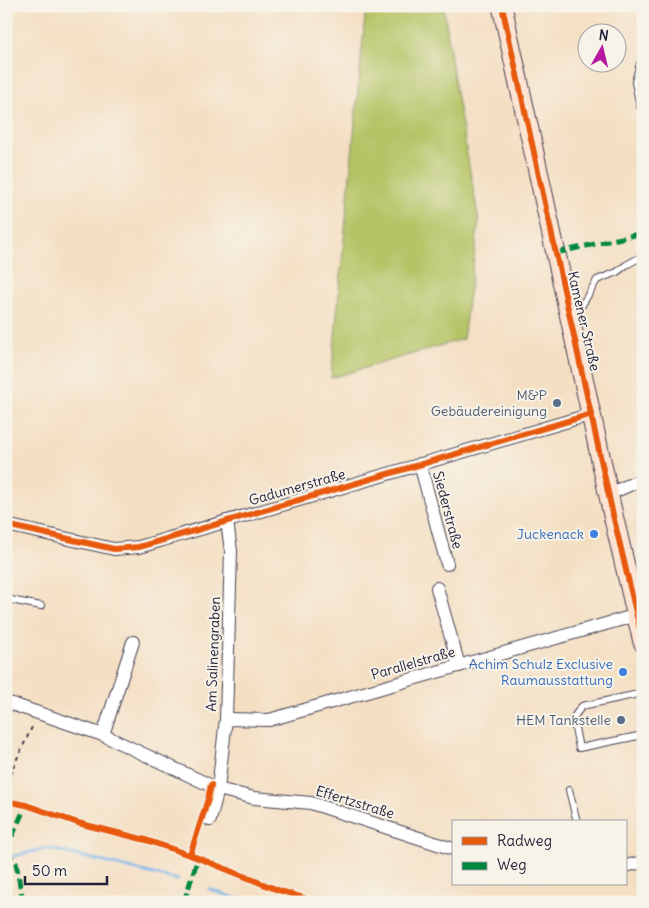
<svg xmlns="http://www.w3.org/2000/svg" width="649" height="908" font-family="Delius,sans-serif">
<rect width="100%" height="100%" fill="#f7f3e8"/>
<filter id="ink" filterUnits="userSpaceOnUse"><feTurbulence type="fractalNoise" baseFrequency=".02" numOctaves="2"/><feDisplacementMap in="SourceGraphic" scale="10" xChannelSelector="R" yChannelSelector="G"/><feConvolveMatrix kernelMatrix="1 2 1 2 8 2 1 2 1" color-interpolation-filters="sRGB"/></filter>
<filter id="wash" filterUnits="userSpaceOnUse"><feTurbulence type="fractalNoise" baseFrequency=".0096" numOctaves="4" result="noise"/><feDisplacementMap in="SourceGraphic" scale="20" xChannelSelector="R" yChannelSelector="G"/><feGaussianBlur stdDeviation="1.12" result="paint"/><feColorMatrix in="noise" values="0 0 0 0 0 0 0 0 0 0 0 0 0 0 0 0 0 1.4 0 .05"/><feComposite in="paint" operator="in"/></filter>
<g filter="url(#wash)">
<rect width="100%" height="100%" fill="#f4dfc3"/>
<!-- green -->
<polygon fill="#b5c466" stroke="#6c7350" points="366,6 412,6 444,9 455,86 479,221 463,339 331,378"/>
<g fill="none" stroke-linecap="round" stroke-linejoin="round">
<!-- stream -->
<g stroke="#77b1e8" stroke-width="3">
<polyline points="6,858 47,848 178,880"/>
<polyline points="209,889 246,902"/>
</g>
</g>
</g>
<g filter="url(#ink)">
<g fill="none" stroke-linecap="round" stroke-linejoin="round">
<defs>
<g id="service">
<polyline points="570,310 579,308 582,305 597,280 617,272 626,265 643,256"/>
<polyline points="6,599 41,606"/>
<polyline points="643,693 582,706 573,718 579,748 643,735"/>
<polyline points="569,790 577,822"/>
</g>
<g id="minor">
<polyline points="643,64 638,82 643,106"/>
<polyline points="420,464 447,564"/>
<polyline points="609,494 643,479"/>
<polyline points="6,525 114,549 139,547 592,414"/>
<polyline points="437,588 459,666"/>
<polyline points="6,702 103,735 218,789 226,719 231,551 227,521"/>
<polyline points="226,719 269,720 637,615"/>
<polyline points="103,735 133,642"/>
<polyline points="210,820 218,789 254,798 311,803 453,849"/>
<polyline points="625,866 643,862"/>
</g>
<polyline id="secondary" points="502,6 613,515 643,642"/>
</defs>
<!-- service casing -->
<use href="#service" stroke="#423e4f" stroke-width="8"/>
<!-- minor casing -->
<use href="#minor" stroke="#423e4f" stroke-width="14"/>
<!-- secondary casing -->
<use href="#secondary" stroke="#423e4f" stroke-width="21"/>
<!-- path -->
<polyline stroke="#423e4f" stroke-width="2" stroke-dasharray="4 4" stroke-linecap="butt" points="6,790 15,763 33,725"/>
<!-- service -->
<use href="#service" stroke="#fff" stroke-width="6"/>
<!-- minor -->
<use href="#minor" stroke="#fff" stroke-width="12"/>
<!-- secondary -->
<use href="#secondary" stroke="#fee3d2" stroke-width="19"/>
<!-- quiet -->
<g stroke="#00873e" stroke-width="5" stroke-dasharray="10 5" stroke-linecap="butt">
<polyline points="556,253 643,233"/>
<polyline points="6,850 26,805"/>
<polyline points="6,851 16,863 23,902"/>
<polyline points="184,902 198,858"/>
</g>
<defs>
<g id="cycleway">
<polyline points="502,6 613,515 643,642"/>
<polyline points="6,525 114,549 139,547 592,414"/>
<polyline points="6,801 26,805 78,823 146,840 198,858 278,890 317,902"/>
<polyline points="190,855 208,799 211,785"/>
</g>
</defs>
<!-- cycleway casing -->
<use href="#cycleway" stroke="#f7f3e8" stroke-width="9"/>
<!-- cycleway -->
<use href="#cycleway" stroke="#e8590c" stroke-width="6"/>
</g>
</g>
<!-- markers -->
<g fill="#5c6f8a" stroke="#f7f3e8" stroke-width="2">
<circle cx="557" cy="403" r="5"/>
<circle cx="621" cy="720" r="5"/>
</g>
<g fill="#3f7fe0" stroke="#f7f3e8" stroke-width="2">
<circle cx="594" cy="534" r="5"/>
<circle cx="623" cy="672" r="5"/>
</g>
<g text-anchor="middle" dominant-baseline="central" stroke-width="4" stroke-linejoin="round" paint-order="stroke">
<!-- street labels -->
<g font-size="14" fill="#22223b" stroke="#f7f3e8">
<text transform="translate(584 321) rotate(77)">Kamener Straße</text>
<text transform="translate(297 487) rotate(-16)">Gadumerstraße</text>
<text transform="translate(448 510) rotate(75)">Siederstraße</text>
<text transform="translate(213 654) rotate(-88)">Am Salinengraben</text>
<text transform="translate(413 663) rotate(-16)">Parallelstraße</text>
<text transform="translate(355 802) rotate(17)">Effertzstraße</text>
</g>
<!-- service labels -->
<g font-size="14" fill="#4e5e75" stroke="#f7f3e8" text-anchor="end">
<text x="547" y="395">M&amp;P<tspan x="547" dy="16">Gebäudereinigung</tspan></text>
<text x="611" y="720">HEM Tankstelle</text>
</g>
<!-- shop labels -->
<g font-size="14" fill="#366cbe" stroke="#f7f3e8" text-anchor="end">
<text x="584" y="534">Juckenack</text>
<text x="613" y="664">Achim Schulz Exclusive<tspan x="613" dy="16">Raumausstattung</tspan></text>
</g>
</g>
<!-- margin -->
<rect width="649" height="908" fill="none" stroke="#f7f3e8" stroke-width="25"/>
<!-- legend -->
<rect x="452" y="820" width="175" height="65" fill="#f7f3e8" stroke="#a29fa3"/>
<rect x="462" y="837" width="25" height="8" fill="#e8590c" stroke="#a29fa3"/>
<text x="497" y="846" font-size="15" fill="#22223b">Radweg</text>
<rect x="462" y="862" width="25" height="8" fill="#00873e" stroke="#a29fa3"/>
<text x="497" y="870" font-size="15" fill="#22223b">Weg</text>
<!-- north arrow -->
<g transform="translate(602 48) rotate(8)"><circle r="24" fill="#f7f3e8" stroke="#a29fa3"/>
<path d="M0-4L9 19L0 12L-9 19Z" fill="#b5179e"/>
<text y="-8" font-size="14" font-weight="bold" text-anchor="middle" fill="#22223b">N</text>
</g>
<!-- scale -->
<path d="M25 876v8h82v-8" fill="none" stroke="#22223b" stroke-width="2.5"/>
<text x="32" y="876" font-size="15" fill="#22223b" stroke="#f7f3e8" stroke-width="4" paint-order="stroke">50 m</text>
</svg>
